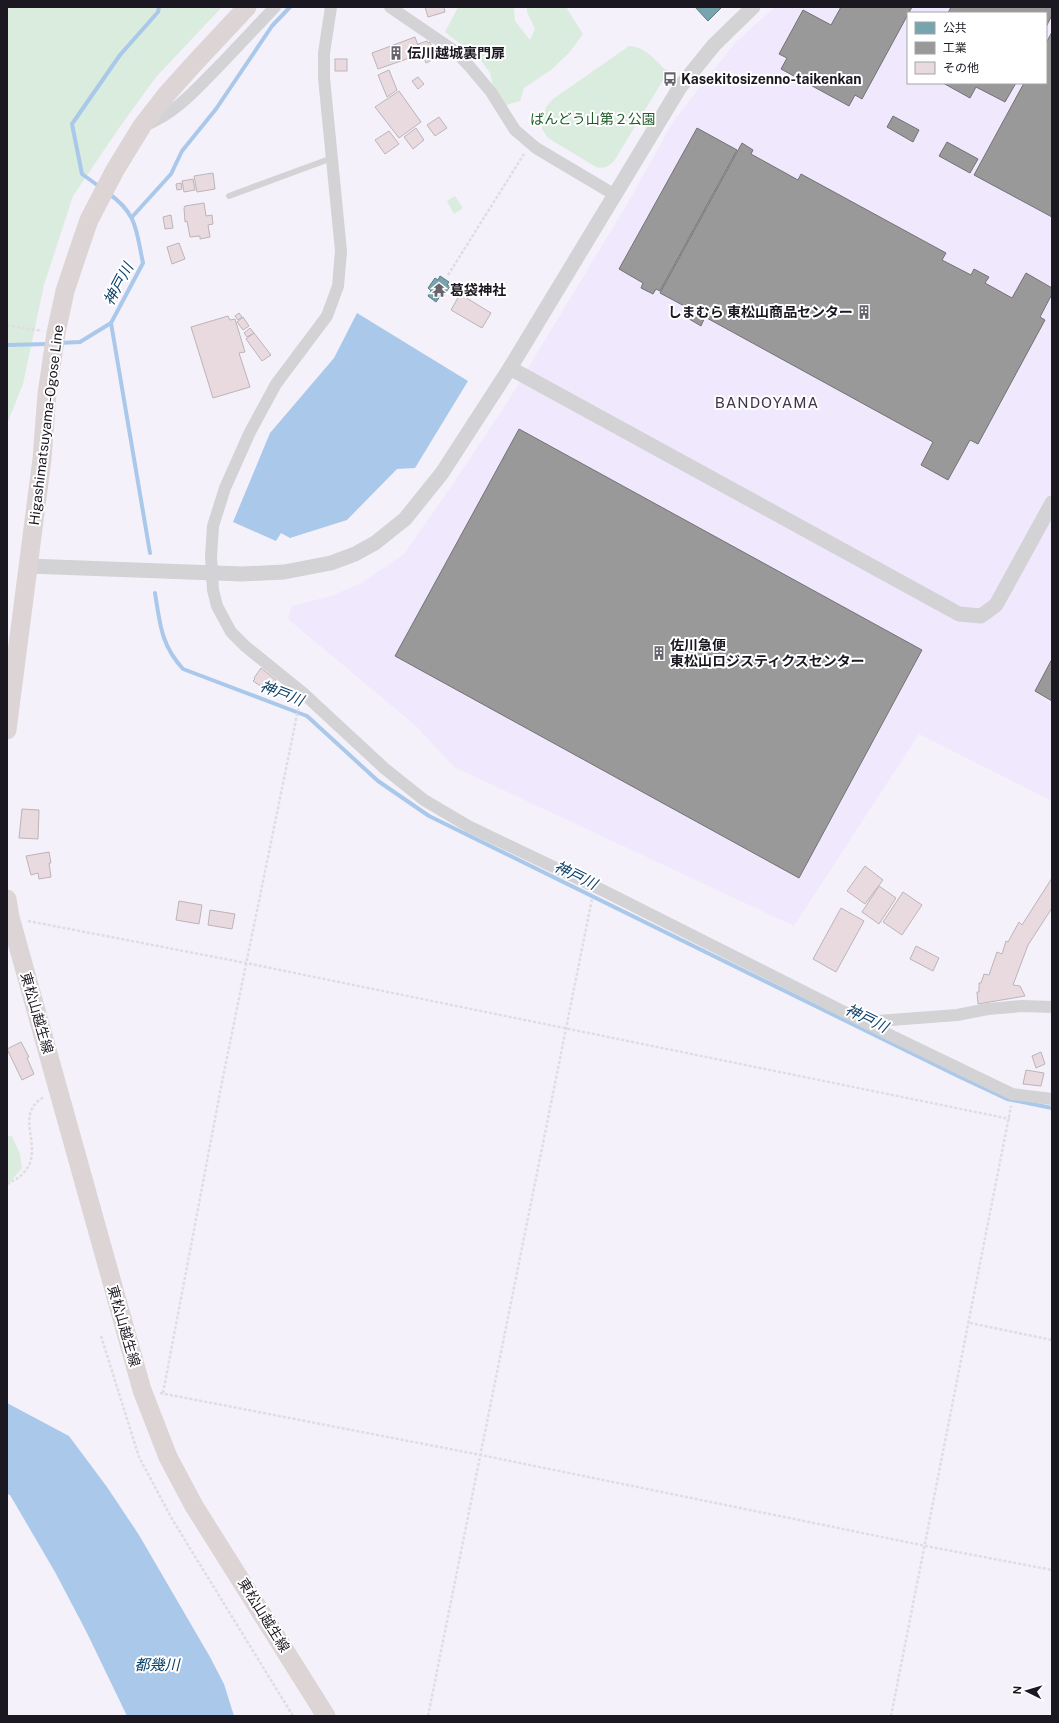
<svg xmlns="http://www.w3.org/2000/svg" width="1059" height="1723" font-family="'Public Sans','Noto Sans JP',sans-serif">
<rect width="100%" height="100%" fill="#f5f1fb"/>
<!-- built -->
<path fill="#f0e8fc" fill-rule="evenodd" d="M775,7H1052V801L919,734L794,926L454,767L417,727L288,619L291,606L331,596L361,583L404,554L448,491L508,401L626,206L674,120L736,42ZM908,13H1046V83H908Z"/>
<!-- green -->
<g fill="#daecdd">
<polygon points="7,7 222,7 156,77 119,128 73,196 44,285 23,384 7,424"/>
<polygon points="458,7 514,7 515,21 530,40 535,29 527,12 527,7 566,7 583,34 569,53 551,70 524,88 520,101 506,105 493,85 490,73 478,56 464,47 445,32"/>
<path d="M629,46C646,46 656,62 668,72L614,161C608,167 604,169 596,167L548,138L542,129L543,119L546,107L553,99Z"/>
<polygon points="455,196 463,208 454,214 447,201"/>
<polygon points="7,1136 12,1136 20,1154 22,1168 7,1186"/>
</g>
<!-- water -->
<g fill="#aac9ea">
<polygon points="357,313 468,381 415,468 397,469 347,520 290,538 281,533 276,541 233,522 270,433 334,358"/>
<polygon points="7,1403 69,1436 107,1487 139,1535 210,1657 224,1684 234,1716 127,1716 86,1631 55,1572 10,1495 7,1494"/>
</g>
<!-- public -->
<g fill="#76a5af" stroke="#5b7b85">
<polygon points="695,7 722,7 708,21"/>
<polygon points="440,276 449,282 447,285 450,286 443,297 441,295 436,302 428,296 431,291 428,288 435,278 438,280"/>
</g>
<!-- industry -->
<g fill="#999" stroke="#747275">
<polygon points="841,7 912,7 862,99 855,95 849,106 781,69 787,58 779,54 803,10 831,25"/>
<polygon points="951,7 1052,7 1052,15 1046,27 1046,13 948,13"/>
<polygon points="1052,32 1052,217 974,175 1024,83 1046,83 1046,43"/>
<polygon points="943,83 1016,83 1005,102 976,87 970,98"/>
<polygon points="893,116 919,130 913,142 887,127"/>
<polygon points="697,128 737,150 660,291 656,289 653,294 641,288 643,283 619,269"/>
<polygon points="947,142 978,159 970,173 939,156"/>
<polygon points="742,143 753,150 751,154 798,180 801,174 946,253 942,260 971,275 974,269 989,277 985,283 1012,298 1026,273 1052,288 1052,294 1040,317 1045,320 978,444 970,440 948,480 921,465 933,442 705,317 701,326 684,316 688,308 660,293"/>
<polygon points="519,429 922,650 799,878 395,656"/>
<polygon points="1052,659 1052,701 1035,691"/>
</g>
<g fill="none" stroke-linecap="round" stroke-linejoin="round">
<!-- stream -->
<g stroke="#aac9ea" stroke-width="4">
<polyline points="100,187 82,174 72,124 120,55 158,12 159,7"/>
<path d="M108,193C138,214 136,231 143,263L111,323L150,553"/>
<polyline points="132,217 171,174 182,151 216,109 272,26 290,7"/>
<polyline points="59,343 80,342 111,323"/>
<polyline points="7,345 49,344"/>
<path d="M155,593C160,624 161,645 183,669L307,716L378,781L429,816L958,1076L1007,1099L1052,1108"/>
</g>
</g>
<!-- building -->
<g fill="#e9dadf" stroke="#bcb4b8">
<polygon points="425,7 444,7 445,12 428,17"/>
<polygon points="415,37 421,54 378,69 372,53"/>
<polygon points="427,41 428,43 430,42 436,58 426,63 418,44"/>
<polygon points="437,47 440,56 437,58 433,49"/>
<rect x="335" y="59" width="12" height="12"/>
<polygon points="389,70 397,90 387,97 378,75"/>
<polygon points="418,77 424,84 418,89 412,81"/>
<polygon points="399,91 421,122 399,138 375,107"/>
<polygon points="439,117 447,128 435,136 427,125"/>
<polygon points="416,128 424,140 413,149 404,137"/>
<polygon points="389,131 399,144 385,154 375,140"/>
<polygon points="213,173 215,189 197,192 194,176"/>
<polygon points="193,179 195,190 184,192 182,181"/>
<polygon points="181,183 182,189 177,190 176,184"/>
<polygon points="204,203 206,216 212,215 213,224 208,225 210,237 200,239 200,236 190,237 187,221 185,222 184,208 185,206"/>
<polygon points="171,215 173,228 165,229 163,217"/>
<polygon points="179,243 185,259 172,264 167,247"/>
<polygon points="460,294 491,313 482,328 451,310"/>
<polygon points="239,313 242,317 238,320 235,316"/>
<polygon points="228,316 230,320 235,319 245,352 239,353 250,387 213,398 191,327"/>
<polygon points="243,317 249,326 243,330 237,322"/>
<polygon points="250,328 254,333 247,337 244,333"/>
<polygon points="254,333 271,355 262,361 246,339"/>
<polygon points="261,668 276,680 268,690 263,685 262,687 253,681 255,679 254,678"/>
<polygon points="22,809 39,810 38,839 19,838"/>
<polygon points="49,852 51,863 49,863 51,877 39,879 38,873 31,875 26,856"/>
<polygon points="865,866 883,880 865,904 847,891"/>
<polygon points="1052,878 1052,908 1028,945 1013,985 1020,986 1025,996 978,1004 977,992 979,992 979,983 981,983 984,974 989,975 997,952 1002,954 1006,941 1008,942 1019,922 1022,925"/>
<polygon points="879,886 896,898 879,924 862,912"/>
<polygon points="903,892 922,905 902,935 883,922"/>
<polygon points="179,901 202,905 199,924 176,920"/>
<polygon points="841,908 864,921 836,972 813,959"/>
<polygon points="210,910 235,914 232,929 208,925"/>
<polygon points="916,946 939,958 933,971 910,959"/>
<polygon points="21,1042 29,1057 27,1058 34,1074 22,1080 7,1049"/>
<polygon points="1041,1052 1045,1064 1036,1068 1032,1056"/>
<polygon points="1026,1070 1044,1073 1041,1086 1023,1084"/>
</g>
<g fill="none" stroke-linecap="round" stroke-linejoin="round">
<!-- path -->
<g stroke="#dedde0" stroke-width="2.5" stroke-dasharray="3 2" stroke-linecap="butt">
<polyline points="448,275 524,154"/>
<polyline points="7,325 42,331"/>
<polyline points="28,921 246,963 1010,1119"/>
<path d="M7,1184C60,1160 6,1118 44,1097"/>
<polyline points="970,1323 1052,1340"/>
<polyline points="101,1336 139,1457 172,1519 293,1716"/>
<polyline points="160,1393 481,1455 926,1546 1052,1570"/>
<polyline points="163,1393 223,1077 299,705"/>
<polyline points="428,1716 592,899"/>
<polyline points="891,1716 1011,1106"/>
</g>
<!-- service -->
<polyline stroke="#d3d2d4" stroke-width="6" points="229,196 332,158"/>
<!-- minor -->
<g stroke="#d3d2d4" stroke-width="12">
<polyline points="331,7 324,53 324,78 341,251 338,286 327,316 276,384 250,432 225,488 213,526 211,557 213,590 217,606 231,632 245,646 303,693 384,768 424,800 468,826 604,891 890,1035 1012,1094 1052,1099"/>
<polyline points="390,7 456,52 470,67 491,92 515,130 536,148 615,195"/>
<path d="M143,126C176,114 198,87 222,63C240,44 257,26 275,7"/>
<polyline points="864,1022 957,1015 988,1009 1022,1006 1052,1007"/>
</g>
<!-- tertiary -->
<g stroke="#d3d2d4" stroke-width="15">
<polyline points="510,368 959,614 981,616 996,605 1052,503"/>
<polyline points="28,566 242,574 284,572 331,563 355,554 375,543 405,519 442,473 510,368 680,87 714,45 753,7"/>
</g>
<!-- primary -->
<g stroke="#dcd4d5" stroke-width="19">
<polyline points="7,730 42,459 47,394 56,333 65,291 77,255 89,220 115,170 142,126 166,95 192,66 247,7"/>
<polyline points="7,899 10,917 142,1390 168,1457 194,1506 326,1716"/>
</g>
</g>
<!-- icons -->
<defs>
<symbol id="building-bare" viewBox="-9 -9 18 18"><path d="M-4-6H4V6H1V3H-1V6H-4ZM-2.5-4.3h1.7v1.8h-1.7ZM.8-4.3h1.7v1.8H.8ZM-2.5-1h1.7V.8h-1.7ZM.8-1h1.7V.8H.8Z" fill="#68646e" stroke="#fff" stroke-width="2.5" paint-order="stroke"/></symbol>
<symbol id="bus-bare" viewBox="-9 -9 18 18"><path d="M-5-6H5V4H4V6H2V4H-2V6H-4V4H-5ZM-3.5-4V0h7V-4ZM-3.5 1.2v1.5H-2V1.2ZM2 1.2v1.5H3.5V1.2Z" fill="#68646e" stroke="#fff" stroke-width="2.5" paint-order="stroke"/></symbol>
<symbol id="temple-bare" viewBox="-9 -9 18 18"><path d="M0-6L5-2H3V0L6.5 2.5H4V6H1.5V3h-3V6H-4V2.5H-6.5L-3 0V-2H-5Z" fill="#68646e" stroke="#fff" stroke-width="2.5" paint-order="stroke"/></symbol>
</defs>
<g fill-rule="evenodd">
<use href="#building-bare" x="386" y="43" width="20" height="20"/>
<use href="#bus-bare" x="660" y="69" width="20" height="20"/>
<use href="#temple-bare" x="429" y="280" width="20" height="20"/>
<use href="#building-bare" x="854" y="302" width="20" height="20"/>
<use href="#building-bare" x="649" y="643" width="20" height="20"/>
</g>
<g text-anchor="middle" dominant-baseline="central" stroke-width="4" stroke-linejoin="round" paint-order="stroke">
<!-- poi labels -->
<g font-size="14" font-weight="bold" fill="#1c1822" stroke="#fff" text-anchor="start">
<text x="407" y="53">伝川越城裏門扉</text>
<text x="681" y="79">Kasekitosizenno-taikenkan</text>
<text x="450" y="290">葛袋神社</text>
<text x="853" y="312" text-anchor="end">しまむら 東松山商品センター</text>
<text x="670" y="645">佐川急便<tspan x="670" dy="16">東松山ロジスティクスセンター</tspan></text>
</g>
<!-- park labels -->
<g font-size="14" fill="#1d5c25" stroke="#fff">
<text x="593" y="119">ばんどう山第２公園</text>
</g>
<!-- street labels -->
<g font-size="14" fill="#1c1822" stroke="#fff">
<text transform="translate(46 425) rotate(-83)">Higashimatsuyama-Ogose Line</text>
<text transform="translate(37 1013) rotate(74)">東松山越生線</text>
<text transform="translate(124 1326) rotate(74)">東松山越生線</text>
<text transform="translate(264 1615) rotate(58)">東松山越生線</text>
</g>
<!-- water labels -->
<g font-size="15" font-style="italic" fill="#0c4169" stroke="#fff">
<text transform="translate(118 284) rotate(-62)">神戸川</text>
<text transform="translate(282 693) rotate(21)">神戸川</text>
<text transform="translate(576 875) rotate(26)">神戸川</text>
<text transform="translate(867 1018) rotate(26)">神戸川</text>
<text x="157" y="1664">都幾川</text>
</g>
<!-- neighbourhood labels -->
<g font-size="15" letter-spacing="1" fill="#3e344b" stroke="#fff">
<text x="767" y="402">BANDOYAMA</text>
</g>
</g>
<!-- border -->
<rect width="1059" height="1723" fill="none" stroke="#1c1822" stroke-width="16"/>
<!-- legend -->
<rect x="907" y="12" width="140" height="72" fill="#ffffff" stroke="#a4a3a7"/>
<rect x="915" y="22" width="20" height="12" fill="#76a5af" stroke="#a4a3a7"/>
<text x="943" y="32" font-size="12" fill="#1c1822">公共</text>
<rect x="915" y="42" width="20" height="12" fill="#999999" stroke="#a4a3a7"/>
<text x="943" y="52" font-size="12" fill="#1c1822">工業</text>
<rect x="915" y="62" width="20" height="12" fill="#e9dadf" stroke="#a4a3a7"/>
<text x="943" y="72" font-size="12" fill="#1c1822">その他</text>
<!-- north arrow -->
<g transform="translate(1027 1691) rotate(275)" stroke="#ffffff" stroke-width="3" paint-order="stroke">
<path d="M0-3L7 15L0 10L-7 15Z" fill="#1c1822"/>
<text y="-6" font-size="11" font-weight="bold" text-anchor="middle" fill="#1c1822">N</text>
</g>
</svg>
